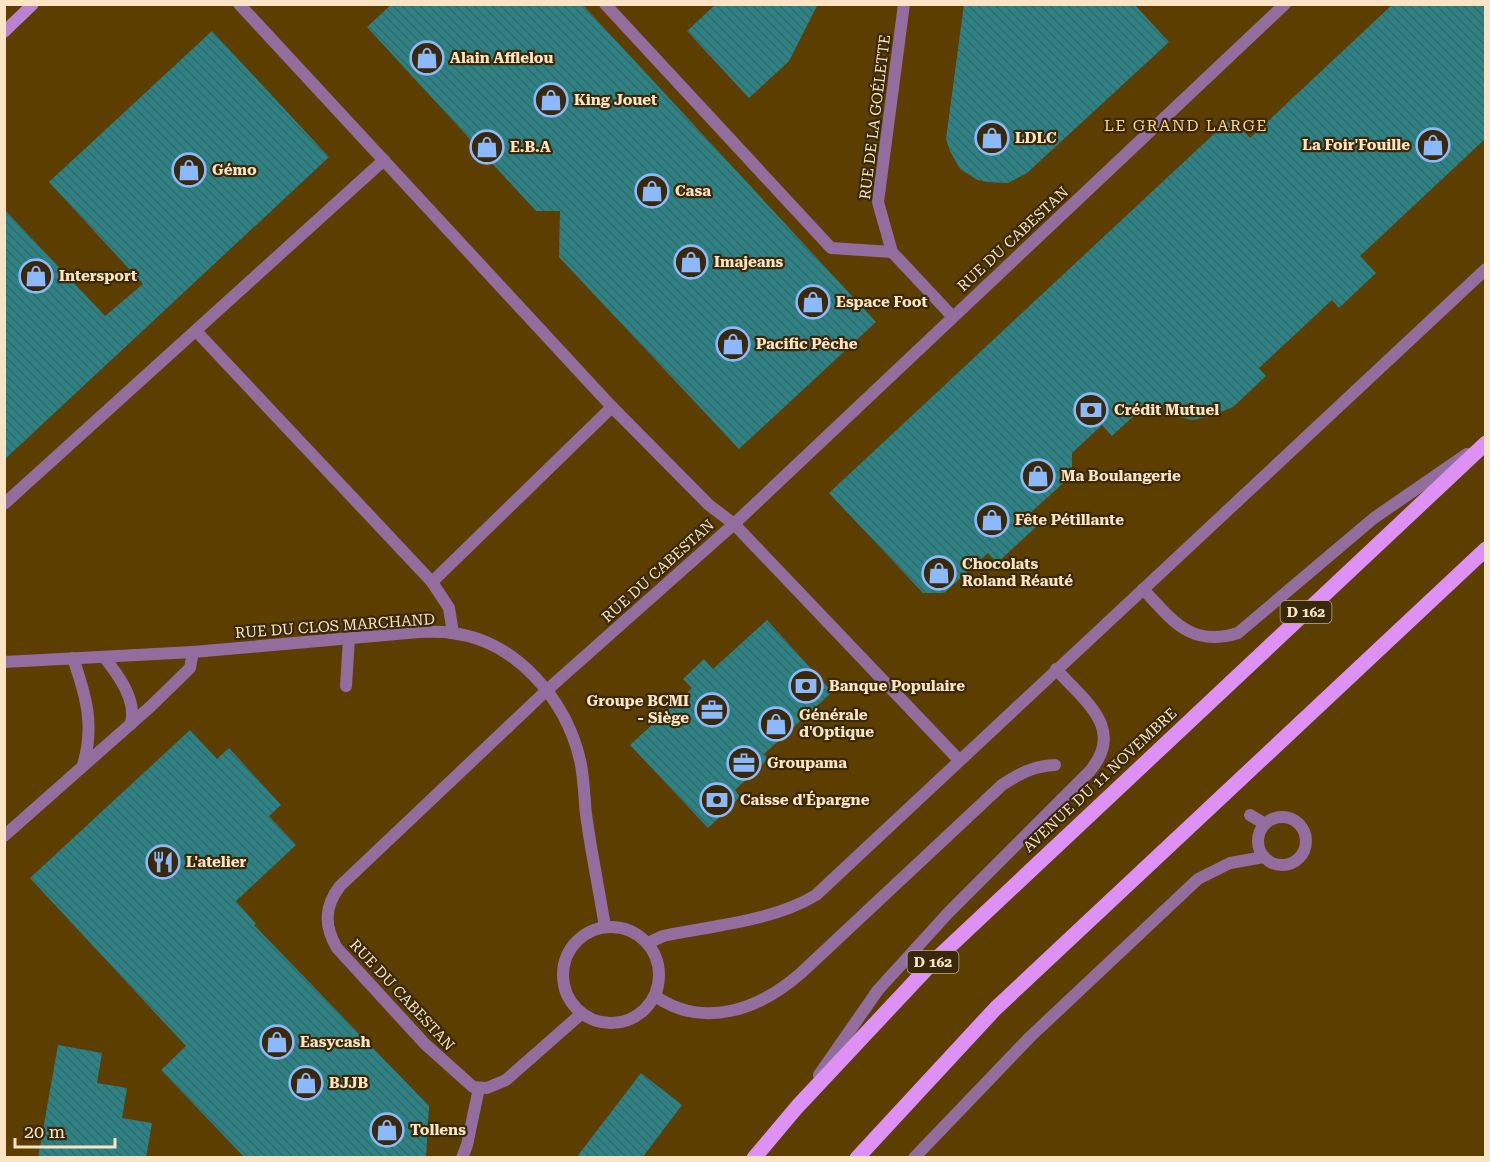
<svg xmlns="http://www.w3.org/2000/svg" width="1490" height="1162" font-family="'Roboto Serif',serif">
<defs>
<pattern id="building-back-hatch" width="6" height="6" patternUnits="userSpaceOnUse" patternTransform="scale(1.5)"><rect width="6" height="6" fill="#2c8285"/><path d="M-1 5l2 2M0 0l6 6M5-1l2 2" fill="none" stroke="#386967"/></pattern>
</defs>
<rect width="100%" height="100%" fill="#5c3e01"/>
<!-- building -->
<g fill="url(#building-back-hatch)">
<polygon points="392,4 582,4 876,322 739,449 559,257 560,211 536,211 367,27"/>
<polygon points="716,4 818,4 789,61 749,98 687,31"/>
<polygon points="964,4 1134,4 1169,42 1027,173 1008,183 988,182 978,180 960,169 950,151 946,139"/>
<polygon points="1393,4 1485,4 1485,139 1360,256 1376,273 1339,308 1332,300 1259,368 1266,376 1233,407 1208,417 1193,420 1179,417 1149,402 1112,436 1102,425 1072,453 1072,475 1027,516 1036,527 997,563 988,553 944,593 923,593 829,493 1231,118 1250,138"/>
<polygon points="212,31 329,157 4,460 4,209 105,316 143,284 49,182"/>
<polygon points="767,620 832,692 764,754 768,759 735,790 740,797 708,828 630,745 692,688 683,679 704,659 713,669"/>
<polygon points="190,730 217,759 229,748 281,805 269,816 296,845 236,901 256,924 254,925 429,1106 426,1158 245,1158 161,1070 186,1046 30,878"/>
<polygon points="58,1045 102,1053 97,1083 127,1088 122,1118 152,1123 146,1158 38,1158"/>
<polygon points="641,1073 682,1105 642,1158 576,1158"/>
</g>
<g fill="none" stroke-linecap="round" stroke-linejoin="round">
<!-- lane -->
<g stroke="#926d9e" stroke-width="12">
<polyline points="239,4 612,407 709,505 734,524 959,760"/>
<polyline points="605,4 831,248 892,252"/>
<polyline points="196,331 432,582 449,608 453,633"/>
<polyline points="4,504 384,160"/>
<polyline points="432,582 612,407"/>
<polyline points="346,686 349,638"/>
<polyline points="1250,815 1265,824"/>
<circle cx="1282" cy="841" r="24"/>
<path d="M655,996C704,1030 760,1009 801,973L1002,785C1020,773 1034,766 1055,765"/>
<polyline points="462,1158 467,1145 479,1088"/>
<polyline points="914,1158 1030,1037 1198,879 1230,863 1264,857"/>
</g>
<!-- street -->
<g stroke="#926d9e" stroke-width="12">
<polyline points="904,4 878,202 892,252 952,316"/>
<path d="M1143,589C1172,620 1191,648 1238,633L1374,518L1467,454"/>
<path d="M104,657C118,675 137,699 131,724"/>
<path d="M73,658C86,696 95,726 83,765"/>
<path d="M4,662L193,652L419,632C430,632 441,631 451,633C516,640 566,700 580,760C584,777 584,796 586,814C591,852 599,889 605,927"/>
<polyline points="4,836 150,707 190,668 193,652"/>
<circle cx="611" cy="975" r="48"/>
<path d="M648,943L663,936C711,926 774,921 816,895L1486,269"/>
<path d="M581,1014L506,1080L487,1088L473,1087L425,1044L337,948C324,926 324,907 340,886L547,690L734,524L1285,4"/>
<path d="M819,1075L878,990L949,912L1090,771C1126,728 1084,701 1056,669"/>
</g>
<!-- secondary -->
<polyline stroke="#bd82cf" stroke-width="12" points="4,32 33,4"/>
<!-- primary -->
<g stroke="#dd91f4" stroke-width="15">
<polyline points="754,1158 797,1107 932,963 1486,443"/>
<polyline points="857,1158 995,1009 1486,549"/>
</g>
</g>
<!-- icons -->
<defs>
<symbol id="shop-ring" viewBox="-11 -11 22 22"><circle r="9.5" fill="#39280a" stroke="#8cb9fc" stroke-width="1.5"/><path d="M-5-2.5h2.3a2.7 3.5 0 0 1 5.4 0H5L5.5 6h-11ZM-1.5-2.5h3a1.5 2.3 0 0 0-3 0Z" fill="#8cb9fc"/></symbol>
<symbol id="bank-ring" viewBox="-11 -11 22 22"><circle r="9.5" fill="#39280a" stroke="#8cb9fc" stroke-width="1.5"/><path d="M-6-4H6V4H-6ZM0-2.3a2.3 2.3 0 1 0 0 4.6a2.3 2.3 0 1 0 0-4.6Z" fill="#8cb9fc"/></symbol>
<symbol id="office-ring" viewBox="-11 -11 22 22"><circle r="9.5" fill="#39280a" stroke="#8cb9fc" stroke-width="1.5"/><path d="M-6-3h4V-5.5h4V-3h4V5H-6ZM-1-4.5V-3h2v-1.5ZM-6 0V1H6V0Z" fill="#8cb9fc"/></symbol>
<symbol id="restaurant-ring" viewBox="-11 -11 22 22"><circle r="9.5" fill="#39280a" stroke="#8cb9fc" stroke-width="1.5"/><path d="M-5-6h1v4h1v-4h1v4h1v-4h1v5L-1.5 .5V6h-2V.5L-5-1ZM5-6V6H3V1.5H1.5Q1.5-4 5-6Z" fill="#8cb9fc"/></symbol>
</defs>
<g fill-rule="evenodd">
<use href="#shop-ring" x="408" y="39" width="38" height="38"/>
<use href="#shop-ring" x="532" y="81" width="38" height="38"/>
<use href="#shop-ring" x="973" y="119" width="38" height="38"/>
<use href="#shop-ring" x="1414" y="126" width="38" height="38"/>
<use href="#shop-ring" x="468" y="128" width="38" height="38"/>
<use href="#shop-ring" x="170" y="151" width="38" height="38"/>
<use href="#shop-ring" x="633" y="172" width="38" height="38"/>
<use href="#shop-ring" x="672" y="243" width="38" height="38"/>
<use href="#shop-ring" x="17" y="257" width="38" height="38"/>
<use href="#shop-ring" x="794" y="283" width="38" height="38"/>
<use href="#shop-ring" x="714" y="325" width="38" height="38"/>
<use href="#bank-ring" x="1072" y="391" width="38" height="38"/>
<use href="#shop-ring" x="1019" y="457" width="38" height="38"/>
<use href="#shop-ring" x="973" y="501" width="38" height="38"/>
<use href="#shop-ring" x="920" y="554" width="38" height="38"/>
<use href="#bank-ring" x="787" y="667" width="38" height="38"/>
<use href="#office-ring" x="693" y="691" width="38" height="38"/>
<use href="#shop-ring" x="757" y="705" width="38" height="38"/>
<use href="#office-ring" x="725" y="744" width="38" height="38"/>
<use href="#bank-ring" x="698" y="781" width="38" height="38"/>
<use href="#restaurant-ring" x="144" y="843" width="38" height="38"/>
<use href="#shop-ring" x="258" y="1023" width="38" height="38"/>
<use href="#shop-ring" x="287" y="1064" width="38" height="38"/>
<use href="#shop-ring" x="368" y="1111" width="38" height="38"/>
</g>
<g text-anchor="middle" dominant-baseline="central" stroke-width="4.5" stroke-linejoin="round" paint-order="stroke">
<!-- shield labels -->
<g fill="#39280a" stroke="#c0ac8c" stroke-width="1.5">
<rect x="1280.5" y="601" width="51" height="22" rx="4.5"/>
<rect x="907.5" y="951" width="51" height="22" rx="4.5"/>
</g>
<g font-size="14" font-weight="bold" fill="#fae4c3">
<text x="1306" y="612">D 162</text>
<text x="933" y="962">D 162</text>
</g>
<!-- poi labels -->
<g font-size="15" font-weight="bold" fill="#fae4c3" stroke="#39280a" text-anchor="start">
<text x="450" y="58">Alain Afflelou</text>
<text x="574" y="100">King Jouet</text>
<text x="1015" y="138">LDLC</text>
<text x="1410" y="145" text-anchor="end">La Foir'Fouille</text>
<text x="510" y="147">E.B.A</text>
<text x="212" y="170">Gémo</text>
<text x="675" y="191">Casa</text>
<text x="714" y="262">Imajeans</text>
<text x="59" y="276">Intersport</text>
<text x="836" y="302">Espace Foot</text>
<text x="756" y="344">Pacific Pêche</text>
<text x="1114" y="410">Crédit Mutuel</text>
<text x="1061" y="476">Ma Boulangerie</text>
<text x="1015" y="520">Fête Pétillante</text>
<text x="962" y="564">Chocolats<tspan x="962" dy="17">Roland Réauté</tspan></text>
<text x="829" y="686">Banque Populaire</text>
<text x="689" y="701" text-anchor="end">Groupe BCMI<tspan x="689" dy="17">- Siège</tspan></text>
<text x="799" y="715">Générale<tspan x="799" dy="17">d'Optique</tspan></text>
<text x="767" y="763">Groupama</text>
<text x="740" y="800">Caisse d'Épargne</text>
<text x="186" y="862">L'atelier</text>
<text x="300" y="1042">Easycash</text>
<text x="329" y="1083">BJJB</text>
<text x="410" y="1130">Tollens</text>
</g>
<!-- street labels -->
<g font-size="15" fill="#fae4c3" stroke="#39280a">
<text transform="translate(875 117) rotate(-83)">RUE DE LA GOÉLETTE</text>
<text transform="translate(1013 239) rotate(-43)">RUE DU CABESTAN</text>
<text transform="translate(658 571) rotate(-42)">RUE DU CABESTAN</text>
<text transform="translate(335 626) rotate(-4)">RUE DU CLOS MARCHAND</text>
<text transform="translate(1100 780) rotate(-43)">AVENUE DU 11 NOVEMBRE</text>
<text transform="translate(402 995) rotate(47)">RUE DU CABESTAN</text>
</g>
<!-- neighbourhood labels -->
<g font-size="16" letter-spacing="1.5" fill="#fdd08b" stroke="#39280a">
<text x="1186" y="125">LE GRAND LARGE</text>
</g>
</g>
<!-- border -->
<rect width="1490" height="1162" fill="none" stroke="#fae4c3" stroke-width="12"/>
<!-- scale -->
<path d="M15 1138v9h100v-9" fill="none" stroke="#fae4c3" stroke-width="3"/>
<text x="24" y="1138" font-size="18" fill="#fae4c3" stroke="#39280a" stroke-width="4.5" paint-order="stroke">20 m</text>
</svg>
